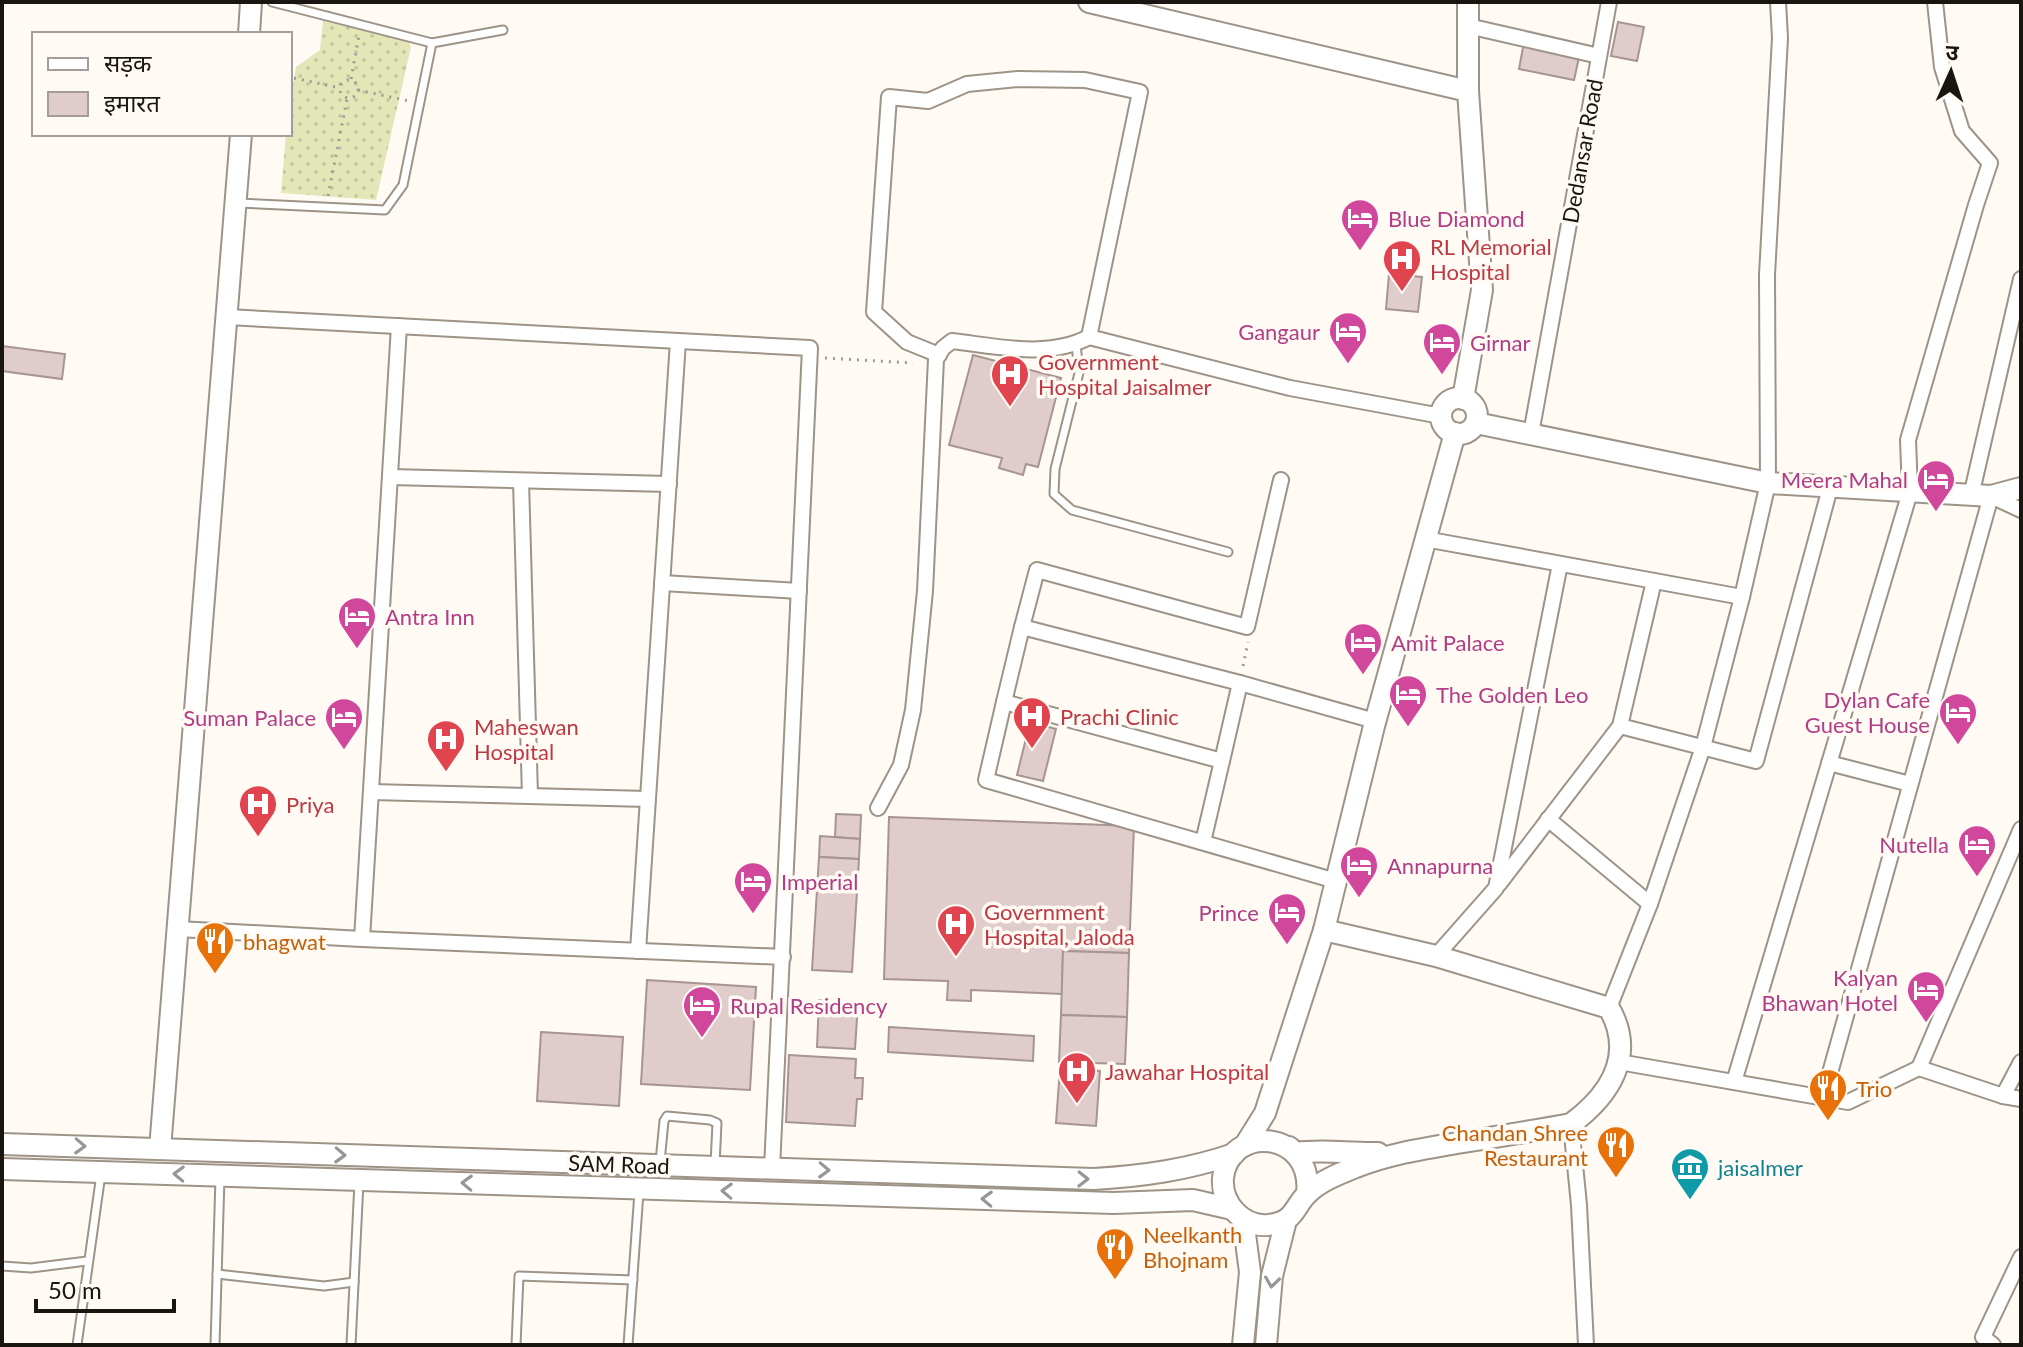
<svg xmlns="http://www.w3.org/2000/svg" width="2023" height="1347" font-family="Lato,'Noto Sans Devanagari',sans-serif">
<defs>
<pattern id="garden-dots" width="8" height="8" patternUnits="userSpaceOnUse" patternTransform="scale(2)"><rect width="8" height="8" fill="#e3e6b7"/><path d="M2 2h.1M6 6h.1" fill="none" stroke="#c2c49c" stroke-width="1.8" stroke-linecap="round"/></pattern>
</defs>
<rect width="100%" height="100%" fill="#fffaf4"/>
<!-- garden -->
<polygon fill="url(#garden-dots)" points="323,21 407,40 411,47 376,200 281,193 286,134 290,134 290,102 296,67 320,50"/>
<!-- building -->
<g fill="#e0cccb" stroke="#a79493" stroke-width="2">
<polygon points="1618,22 1644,27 1637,61 1611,56"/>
<polygon points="1524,42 1580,53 1574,80 1519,69"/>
<polygon points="1389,274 1422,277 1418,312 1386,309"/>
<polygon points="2,346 65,354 62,379 2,371"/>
<polygon points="973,355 1061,378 1038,467 1026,464 1023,475 999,468 1002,458 949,445"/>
<polygon points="1030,722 1056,729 1043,781 1017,775"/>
<polygon points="836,814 861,815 860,839 835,837"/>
<polygon points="889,817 1134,826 1129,953 1063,951 1062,994 971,990 971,1001 947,1000 948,981 884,979"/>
<polygon points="820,836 860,839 859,859 819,857"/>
<polygon points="819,857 859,859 852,972 812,970"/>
<polygon points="1063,951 1129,953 1127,1017 1061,1015"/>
<polygon points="647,980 756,987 750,1090 641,1084"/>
<polygon points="819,1000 858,1003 855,1049 817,1047"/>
<polygon points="1061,1015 1127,1017 1125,1064 1059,1062"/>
<polygon points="889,1027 1034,1036 1033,1061 888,1052"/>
<polygon points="541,1032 623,1037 619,1106 537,1101"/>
<polygon points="789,1055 856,1059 855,1078 863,1078 862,1099 857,1099 855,1126 786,1122"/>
<polygon points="1060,1068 1100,1071 1096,1126 1056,1123"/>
</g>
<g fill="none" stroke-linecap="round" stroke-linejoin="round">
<defs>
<g id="lane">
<polyline points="272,2 432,43 503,30"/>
<polyline points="238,203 385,210 403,185 432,43"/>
<polyline points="1076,344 1079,373 1055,469 1054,494 1072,510 1228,552"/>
<polyline points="660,1162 664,1121 667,1116 710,1120 717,1123 715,1165"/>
<polyline points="2,1266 31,1268 87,1261"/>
<polyline points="217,1274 324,1286 354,1282"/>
<polyline points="77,1345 101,1174"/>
<polyline points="215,1345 220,1178"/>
<polyline points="351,1345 359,1182"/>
<polyline points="516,1345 519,1276 633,1280"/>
<polyline points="628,1345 639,1192"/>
</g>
<g id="street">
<polyline points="1468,26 1599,56"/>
<polyline points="227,317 810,348 772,1169"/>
<polyline points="939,355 907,342 874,312 889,97 928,101 967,84 1018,79 1085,80 1140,92 1089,337 1290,388 1441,416"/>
<polyline points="1531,434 1609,2"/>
<polyline points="390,477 669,484"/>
<polyline points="521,481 530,796"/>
<polyline points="1971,496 2021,279"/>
<polyline points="1425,539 1742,597"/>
<polyline points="662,583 799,591"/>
<polyline points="1022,627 1037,570 1247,627 1281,480"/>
<polyline points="1240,683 1375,721"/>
<polyline points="1004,702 1022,627 1240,683 1222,761"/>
<polyline points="1620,726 1756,761 1830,488"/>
<polyline points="1829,763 1910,784"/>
<polyline points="371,792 648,799"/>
<path d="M878,808L901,765L913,710L925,591L936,359L943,348L952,341C996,346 1048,359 1089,337"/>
<polyline points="1548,819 1650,904"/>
<polyline points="1203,842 1222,761 1004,702 986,780 1336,881"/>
<polyline points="1499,884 1620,726 1654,581"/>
<polyline points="178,929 362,939 783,957"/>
<polyline points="362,939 399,326"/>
<polyline points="638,951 678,341"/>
<polyline points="1436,956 1496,888 1560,564"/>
<polyline points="1609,1008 1650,904 1703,747 1742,597 1768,483 1767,275 1780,38 1778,2"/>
<polyline points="1619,1062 1848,1102 1919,1068 2003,1096 2021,1099"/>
<polyline points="1919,1068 2021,829"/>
<polyline points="1734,1082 1910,492 1908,440 1976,205 1990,163 1962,131 1942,67 1935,2"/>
<polyline points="2003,1096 2021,1062"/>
<polyline points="1823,1098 1991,496 2021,510"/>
<polyline points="1571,1124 1579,1205 1586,1345"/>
<polyline points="1993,1345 1983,1337 2021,1257"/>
</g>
<g id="secondary">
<polyline points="1089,2 1468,91"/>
<polyline points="249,34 251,2"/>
<circle cx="1459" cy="416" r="18"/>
<polyline points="1463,399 1482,290 1468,91 1468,2"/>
<polyline points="1476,423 1768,483 1991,496 2021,488"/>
<path d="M2,1144L1094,1179C1143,1176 1187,1170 1234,1154"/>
<polyline points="1245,1145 1265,1113 1324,930 1374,726 1455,433"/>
<path d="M1289,1147L1296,1153C1324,1149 1351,1154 1378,1153"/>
<polyline points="160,1149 241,134"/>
<polyline points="2,1169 1114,1203 1193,1200 1232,1209"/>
<path d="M1307,1194C1314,1130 1229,1123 1223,1178C1221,1203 1242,1227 1268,1225C1296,1222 1293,1207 1308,1193C1320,1181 1341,1173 1356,1167C1388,1154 1423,1149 1457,1143C1495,1137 1533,1131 1571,1124C1610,1095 1636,1055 1609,1008L1436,956L1324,930"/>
<polyline points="1243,1219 1250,1272 1243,1345"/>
<polyline points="1266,1345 1272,1276 1286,1220"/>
</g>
</defs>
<!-- lane casing -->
<use href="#lane" stroke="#9e9387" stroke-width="11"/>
<!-- street casing -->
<use href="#street" stroke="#9e9387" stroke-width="18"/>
<!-- secondary casing -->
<use href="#secondary" stroke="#9e9387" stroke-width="24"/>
<!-- path -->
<g stroke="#9e9994" stroke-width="3" stroke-dasharray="2 6" stroke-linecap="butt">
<polyline points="294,78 340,88"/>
<polyline points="351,79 359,35"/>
<circle cx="349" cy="89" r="9"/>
<polyline points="358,90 409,101"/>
<polyline points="328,196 347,99"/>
<polyline points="825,358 913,363"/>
<polyline points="1243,666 1248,642"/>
</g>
<!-- lane -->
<use href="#lane" stroke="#fff" stroke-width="7"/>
<!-- street -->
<use href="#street" stroke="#fff" stroke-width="14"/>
<!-- secondary -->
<use href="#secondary" stroke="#fff" stroke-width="20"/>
</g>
<!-- one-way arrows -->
<defs><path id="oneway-chevron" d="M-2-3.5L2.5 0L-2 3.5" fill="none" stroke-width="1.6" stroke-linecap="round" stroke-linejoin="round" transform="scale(2)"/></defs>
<g stroke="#989694">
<use href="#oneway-chevron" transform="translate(80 1146) rotate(2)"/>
<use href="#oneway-chevron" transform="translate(340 1155) rotate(2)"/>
<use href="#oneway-chevron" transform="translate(824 1170) rotate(2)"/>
<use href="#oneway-chevron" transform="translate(179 1174) rotate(-178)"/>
<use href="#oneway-chevron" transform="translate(1083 1179) rotate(1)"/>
<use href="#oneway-chevron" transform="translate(467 1183) rotate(-178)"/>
<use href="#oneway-chevron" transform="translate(727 1191) rotate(-178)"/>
<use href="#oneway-chevron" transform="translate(987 1199) rotate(-178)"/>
<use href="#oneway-chevron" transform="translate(1272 1282) rotate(98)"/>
</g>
<!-- icons -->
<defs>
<symbol id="hotel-pin" viewBox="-11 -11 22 30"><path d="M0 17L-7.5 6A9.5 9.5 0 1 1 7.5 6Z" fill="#d1479c" stroke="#fffaf4"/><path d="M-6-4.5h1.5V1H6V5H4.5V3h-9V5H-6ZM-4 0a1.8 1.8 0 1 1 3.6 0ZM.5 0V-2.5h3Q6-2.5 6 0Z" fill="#fff"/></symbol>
<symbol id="hospital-pin" viewBox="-11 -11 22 30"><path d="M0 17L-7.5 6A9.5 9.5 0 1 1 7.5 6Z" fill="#e0444e" stroke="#fffaf4"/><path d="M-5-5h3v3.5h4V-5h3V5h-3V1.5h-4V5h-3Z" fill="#fff"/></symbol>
<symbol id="restaurant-pin" viewBox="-11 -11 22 30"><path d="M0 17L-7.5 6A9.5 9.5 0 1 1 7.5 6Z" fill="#e8710a" stroke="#fffaf4"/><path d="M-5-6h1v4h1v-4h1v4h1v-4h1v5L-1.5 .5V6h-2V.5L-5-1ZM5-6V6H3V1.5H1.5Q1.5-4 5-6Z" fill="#fff"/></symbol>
<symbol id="museum-pin" viewBox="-11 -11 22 30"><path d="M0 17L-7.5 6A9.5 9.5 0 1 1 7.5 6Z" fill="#0f9aa8" stroke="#fffaf4"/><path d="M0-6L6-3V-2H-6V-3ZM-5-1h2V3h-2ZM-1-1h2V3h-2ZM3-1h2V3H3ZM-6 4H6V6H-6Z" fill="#fff"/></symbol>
</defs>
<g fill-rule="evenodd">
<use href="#hotel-pin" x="1338" y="196" width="44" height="60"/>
<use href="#hospital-pin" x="1380" y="237" width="44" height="60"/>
<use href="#hotel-pin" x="1326" y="309" width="44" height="60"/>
<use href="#hotel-pin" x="1420" y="320" width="44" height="60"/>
<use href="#hospital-pin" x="988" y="352" width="44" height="60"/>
<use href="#hotel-pin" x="1914" y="457" width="44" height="60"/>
<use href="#hotel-pin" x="335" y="594" width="44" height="60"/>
<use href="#hotel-pin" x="1341" y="620" width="44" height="60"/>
<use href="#hotel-pin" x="1386" y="672" width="44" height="60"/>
<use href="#hotel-pin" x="1936" y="690" width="44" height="60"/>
<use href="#hospital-pin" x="1010" y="694" width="44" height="60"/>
<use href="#hotel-pin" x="322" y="695" width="44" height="60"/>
<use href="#hospital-pin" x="424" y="717" width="44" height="60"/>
<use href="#hospital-pin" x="236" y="782" width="44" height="60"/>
<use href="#hotel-pin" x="1955" y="822" width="44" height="60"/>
<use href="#hotel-pin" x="1337" y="843" width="44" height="60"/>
<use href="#hotel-pin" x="731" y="859" width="44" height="60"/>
<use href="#hotel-pin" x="1265" y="890" width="44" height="60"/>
<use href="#hospital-pin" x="934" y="902" width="44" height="60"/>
<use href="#restaurant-pin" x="193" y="919" width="44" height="60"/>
<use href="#hotel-pin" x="1904" y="968" width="44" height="60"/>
<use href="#hotel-pin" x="680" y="983" width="44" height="60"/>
<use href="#hospital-pin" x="1055" y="1049" width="44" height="60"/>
<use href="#restaurant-pin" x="1806" y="1066" width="44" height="60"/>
<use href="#restaurant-pin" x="1594" y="1123" width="44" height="60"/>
<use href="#museum-pin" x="1668" y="1145" width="44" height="60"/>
<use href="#restaurant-pin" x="1093" y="1225" width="44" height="60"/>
</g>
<g text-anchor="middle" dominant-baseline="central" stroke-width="7" stroke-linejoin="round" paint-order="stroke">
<!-- street labels -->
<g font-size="22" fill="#191511" stroke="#fffaf4">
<text transform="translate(1582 151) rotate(-80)">Dedansar Road</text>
<text transform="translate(619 1164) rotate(2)">SAM Road</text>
</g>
<!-- hotel labels -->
<g font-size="22" fill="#b23c85" stroke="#fffaf4" text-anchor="start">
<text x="1388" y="218">Blue Diamond</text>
<text x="1320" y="331" text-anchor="end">Gangaur</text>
<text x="1470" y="342">Girnar</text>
<text x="1908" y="479" text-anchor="end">Meera Mahal</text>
<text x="385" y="616">Antra Inn</text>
<text x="1391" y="642">Amit Palace</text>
<text x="1436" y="694">The Golden Leo</text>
<text x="1930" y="699" text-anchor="end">Dylan Cafe<tspan x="1930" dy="25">Guest House</tspan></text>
<text x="316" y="717" text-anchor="end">Suman Palace</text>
<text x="1949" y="844" text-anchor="end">Nutella</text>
<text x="1387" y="865">Annapurna</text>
<text x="781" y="881">Imperial</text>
<text x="1259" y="912" text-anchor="end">Prince</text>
<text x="1898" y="977" text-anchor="end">Kalyan<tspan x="1898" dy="25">Bhawan Hotel</tspan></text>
<text x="730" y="1005">Rupal Residency</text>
</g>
<!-- health labels -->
<g font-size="22" fill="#be3a42" stroke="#fffaf4" text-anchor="start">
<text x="1430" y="246">RL Memorial<tspan x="1430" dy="25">Hospital</tspan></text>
<text x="1038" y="361">Government<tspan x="1038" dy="25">Hospital Jaisalmer</tspan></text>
<text x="1060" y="716">Prachi Clinic</text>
<text x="474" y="726">Maheswan<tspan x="474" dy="25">Hospital</tspan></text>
<text x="286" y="804">Priya</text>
<text x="984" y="911">Government<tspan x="984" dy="25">Hospital, Jaloda</tspan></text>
<text x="1105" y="1071">Jawahar Hospital</text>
</g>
<!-- food labels -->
<g font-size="22" fill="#c56008" stroke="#fffaf4" text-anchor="start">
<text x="243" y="941">bhagwat</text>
<text x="1856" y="1088">Trio</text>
<text x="1588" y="1132" text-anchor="end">Chandan Shree<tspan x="1588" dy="25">Restaurant</tspan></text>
<text x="1143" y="1234">Neelkanth<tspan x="1143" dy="25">Bhojnam</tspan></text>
</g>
<!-- culture labels -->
<g font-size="22" fill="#0d838f" stroke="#fffaf4" text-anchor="start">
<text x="1718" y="1167">jaisalmer</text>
</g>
</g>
<!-- border -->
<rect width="2023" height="1347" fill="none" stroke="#191511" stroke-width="8"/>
<!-- legend -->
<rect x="32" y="32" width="260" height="104" fill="#fffaf4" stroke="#a39e99" stroke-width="2"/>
<rect x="48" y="58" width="40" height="12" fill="#ffffff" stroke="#a39e99" stroke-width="2"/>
<text x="104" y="72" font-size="24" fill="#191511">सड़क</text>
<rect x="48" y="92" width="40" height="24" fill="#e0cccb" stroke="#a39e99" stroke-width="2"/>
<text x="104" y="112" font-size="24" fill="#191511">इमारत</text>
<!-- north arrow -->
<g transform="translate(1951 72) rotate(3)" stroke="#fffaf4" stroke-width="6" paint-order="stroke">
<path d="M0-6L14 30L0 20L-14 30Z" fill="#191511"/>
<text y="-12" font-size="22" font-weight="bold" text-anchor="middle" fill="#191511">उ</text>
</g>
<!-- scale -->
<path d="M36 1299v12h138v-12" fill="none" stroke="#191511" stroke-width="4"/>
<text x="48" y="1299" font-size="24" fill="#191511" stroke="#fffaf4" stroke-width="6" paint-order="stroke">50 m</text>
</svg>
